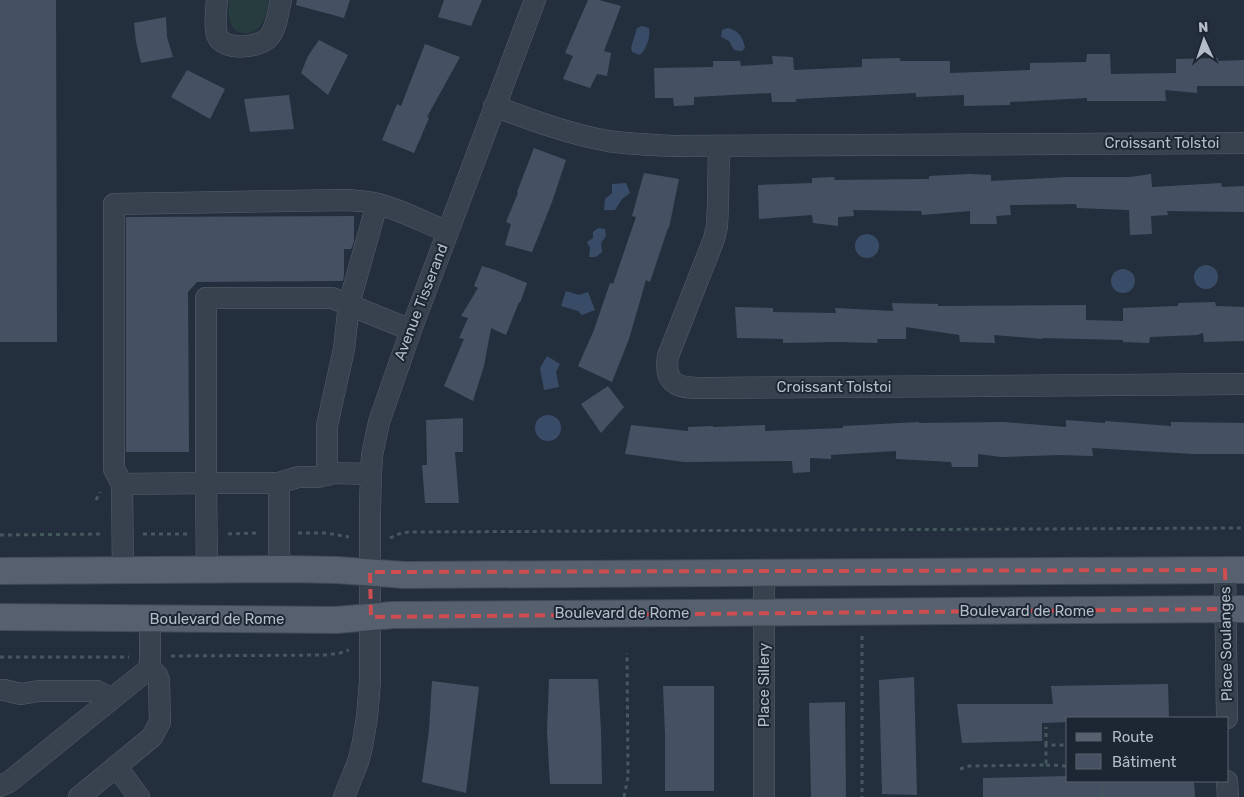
<svg xmlns="http://www.w3.org/2000/svg" width="1244" height="797" font-family="Rubik,sans-serif">
<rect width="100%" height="100%" fill="#242f3e"/>
<!-- green -->
<path fill="#263c3f" d="M229,0H269C267,8 266,19 260,26C252,36 236,36 231,24C228,17 229,7 229,0Z"/>
<!-- water -->
<g fill="#394c67">
<path d="M642,26L649,28C651,36 646,50 640,55L632,52L631,48L637,28Z"/>
<path d="M728,28C739,31 743,37 745,48L742,51C731,51 734,48 729,41L721,37L722,30Z"/>
<polygon points="626,183 630,193 622,199 615,210 604,210 605,199 612,193 612,184"/>
<polygon points="598,228 605,229 606,236 601,243 602,252 596,257 589,257 590,248 587,242 593,238 593,232"/>
<circle cx="867" cy="246" r="12"/>
<circle cx="1206" cy="277" r="12"/>
<circle cx="1123" cy="281" r="12"/>
<polygon points="566,291 579,295 588,292 595,310 582,315 578,311 561,306"/>
<polygon points="547,356 560,364 556,372 559,387 544,390 540,368"/>
<circle cx="548" cy="428" r="13"/>
</g>
<!-- building -->
<g fill="#455162">
<polygon points="0,0 56,0 57,342 0,342"/>
<polygon points="297,0 350,0 344,18 296,5"/>
<polygon points="444,0 482,0 471,26 438,17"/>
<polygon points="588,0 599,0 621,6 604,51 611,53 607,76 597,74 590,88 563,79 573,56 565,53"/>
<polygon points="166,17 167,37 173,57 141,63 136,42 134,23"/>
<polygon points="319,40 348,55 328,95 301,73 308,56"/>
<polygon points="425,44 460,57 427,117 429,118 414,153 382,140 397,104 401,106"/>
<polygon points="1087,54 1110,54 1111,74 1176,73 1176,59 1218,58 1218,61 1244,60 1244,86 1197,86 1197,93 1165,90 1166,101 1087,101 1087,98 1010,102 1010,105 964,106 964,95 916,97 916,93 796,99 796,102 772,102 771,93 694,97 694,105 674,106 673,98 655,98 654,68 713,67 713,61 740,61 741,66 773,64 772,56 793,57 794,70 862,67 862,59 900,58 900,61 950,61 950,73 1030,70 1030,63 1086,62"/>
<polygon points="187,70 225,89 210,119 171,97"/>
<polygon points="289,95 294,129 250,132 244,99"/>
<polygon points="534,148 566,160 552,202 532,252 505,245 511,224 506,222 518,193 517,192"/>
<polygon points="644,173 679,179 669,228 668,228 650,282 646,280 629,339 612,382 578,366 594,330 610,283 613,284 636,217 632,216"/>
<polygon points="969,174 991,175 991,181 1068,177 1130,177 1151,174 1152,187 1221,183 1222,187 1244,186 1244,212 1167,211 1168,215 1151,216 1152,234 1130,235 1129,210 1077,208 1076,204 1010,205 1011,215 996,216 997,224 970,224 970,211 922,215 921,211 853,210 854,216 838,217 838,226 813,223 812,215 759,219 758,185 812,183 812,178 834,177 835,180 929,179 929,176"/>
<polygon points="354,216 354,242 351,249 344,249 344,275 343,281 197,282 188,292 189,452 126,452 126,217"/>
<polygon points="482,266 495,270 527,283 520,303 519,302 506,335 491,328 484,366 473,401 444,386 464,339 459,338 468,318 461,316 478,288 474,286"/>
<polygon points="1215,302 1216,306 1244,307 1244,341 1204,342 1203,333 1197,335 1150,337 1149,343 1123,342 1123,340 1042,338 1043,339 994,335 995,343 960,342 959,335 906,327 906,339 877,339 878,343 837,342 783,343 783,339 737,338 735,307 773,308 773,312 836,313 835,308 893,311 892,303 938,304 938,306 1086,305 1086,320 1123,321 1123,308 1178,306 1178,303"/>
<polygon points="608,386 624,407 601,433 581,404"/>
<polygon points="463,418 463,452 455,452 459,503 425,503 422,465 427,465 426,420"/>
<polygon points="1066,420 1105,423 1105,421 1171,426 1171,422 1244,423 1244,454 1193,454 1092,448 1093,456 1059,455 1001,457 978,454 978,467 952,467 951,462 896,459 896,451 831,455 831,459 810,458 810,472 793,473 792,461 684,462 625,454 631,425 688,431 688,427 713,426 713,427 765,425 765,431 843,428 843,426 919,422 919,423 1004,422 1066,427"/>
<polygon points="914,677 917,795 882,794 879,680"/>
<polygon points="549,679 598,679 601,730 602,784 550,784 547,732"/>
<polygon points="432,681 479,687 466,793 422,782 429,730"/>
<polygon points="1168,684 1169,718 1068,718 1068,722 1042,723 1042,741 962,743 957,704 1053,704 1051,686"/>
<polygon points="663,686 714,686 714,791 665,791 665,735"/>
<polygon points="845,702 846,797 811,797 809,703"/>
<polygon points="1068,776 1068,781 1194,781 1195,797 983,797 983,778"/>
</g>
<g fill="none" stroke-linecap="round" stroke-linejoin="round">
<defs>
<g id="minor">
<path d="M217,0C216,11 214,25 217,35C223,52 260,48 269,37C277,28 278,11 281,0"/>
<path d="M494,106C531,120 569,134 608,141C629,144 651,145 673,146L1244,143"/>
<path d="M719,146L718,204L717,226L714,239L668,356C663,389 683,388 709,388L1244,384"/>
<polyline points="327,475 327,426 332,403 344,349 349,304 377,204"/>
<path d="M122,484L114,469V204L347,200C357,201 368,201 378,204C402,210 425,223 448,232"/>
<polyline points="279,569 279,483 298,477 318,477 332,473 371,474"/>
<polyline points="207,570 206,483 279,483"/>
<polyline points="1225,570 1227,718"/>
<polyline points="123,571 122,484 206,483 206,298 332,298 411,330"/>
<polyline points="764,573 764,797"/>
<polyline points="0,690 4,690 21,694 39,691 97,691 103,694 110,700"/>
<polyline points="116,766 139,797"/>
<polyline points="1227,781 1228,797"/>
<polyline points="0,786 9,782 150,668 150,619"/>
<polyline points="79,797 152,737 160,722 159,680 157,675 150,668"/>
<polyline points="344,797 358,762 362,747 367,717 370,681 370,510 371,474 372,455 379,422 411,330 535,0"/>
</g>
<g id="major">
<polyline points="0,571 285,569 337,570 404,575 1244,570"/>
<polyline points="0,617 336,620 393,615 1244,609"/>
</g>
</defs>
<!-- minor casing -->
<use href="#minor" stroke="#565f6c" stroke-width="22"/>
<!-- major casing -->
<use href="#major" stroke="#414a57" stroke-width="28"/>
<!-- path -->
<g stroke="#44595c" stroke-width="3" stroke-dasharray="4 4" stroke-linecap="butt">
<polyline points="96,500 100,492"/>
<polyline points="298,533 326,533 349,537"/>
<polyline points="143,534 187,534"/>
<polyline points="228,534 259,533"/>
<polyline points="0,535 102,534"/>
<polyline points="390,538 401,533 409,532 1244,528"/>
<polyline points="862,636 862,797"/>
<polyline points="171,656 325,655 340,653 349,650"/>
<polyline points="0,657 129,657"/>
<polyline points="1046,745 1046,727"/>
<polyline points="1046,765 1068,766"/>
<polyline points="960,769 969,766 1046,765 1046,745 1068,745"/>
<polyline points="624,797 628,777 627,653"/>
<polyline points="1102,797 1102,781"/>
</g>
<!-- minor -->
<use href="#minor" stroke="#38414e" stroke-width="21"/>
<!-- major -->
<use href="#major" stroke="#56606e" stroke-width="26"/>
</g>
<!-- marked area -->
<path fill="none" stroke="#ce4d50" stroke-width="4" stroke-dasharray="10 6" stroke-linejoin="round" d="M1225,570L1226,609L371,617L370,572Z"/>
<g text-anchor="middle" dominant-baseline="central" stroke-width="4" stroke-linejoin="round" paint-order="stroke">
<!-- street labels -->
<g font-size="15" fill="#b4bcc9" stroke="#1d2633">
<text x="1162" y="143">Croissant Tolstoi</text>
<text transform="translate(421 302) rotate(-69)">Avenue Tisserand</text>
<text x="834" y="387">Croissant Tolstoi</text>
<text x="1027" y="611">Boulevard de Rome</text>
<text x="622" y="613">Boulevard de Rome</text>
<text x="217" y="619">Boulevard de Rome</text>
<text transform="translate(1226 644) rotate(-91)">Place Soulanges</text>
<text transform="translate(764 685) rotate(-90)">Place Sillery</text>
</g>
</g>
<!-- legend -->
<rect x="1066" y="717" width="162" height="65" fill="#1d2633" stroke="#59626f"/>
<rect x="1076" y="733" width="25" height="8" fill="#56606e" stroke="#59626f"/>
<text x="1112" y="742" font-size="15" fill="#b4bcc9">Route</text>
<rect x="1076" y="754" width="25" height="15" fill="#455162" stroke="#59626f"/>
<text x="1112" y="767" font-size="15" fill="#b4bcc9">Bâtiment</text>
<!-- north arrow -->
<g transform="translate(1204 40) rotate(357)" stroke="#1d2633" stroke-width="4" paint-order="stroke">
<path d="M0-4L9 19L0 12L-9 19Z" fill="#b4bcc9"/>
<text y="-8" font-size="14" font-weight="bold" text-anchor="middle" fill="#b4bcc9">N</text>
</g>
</svg>
